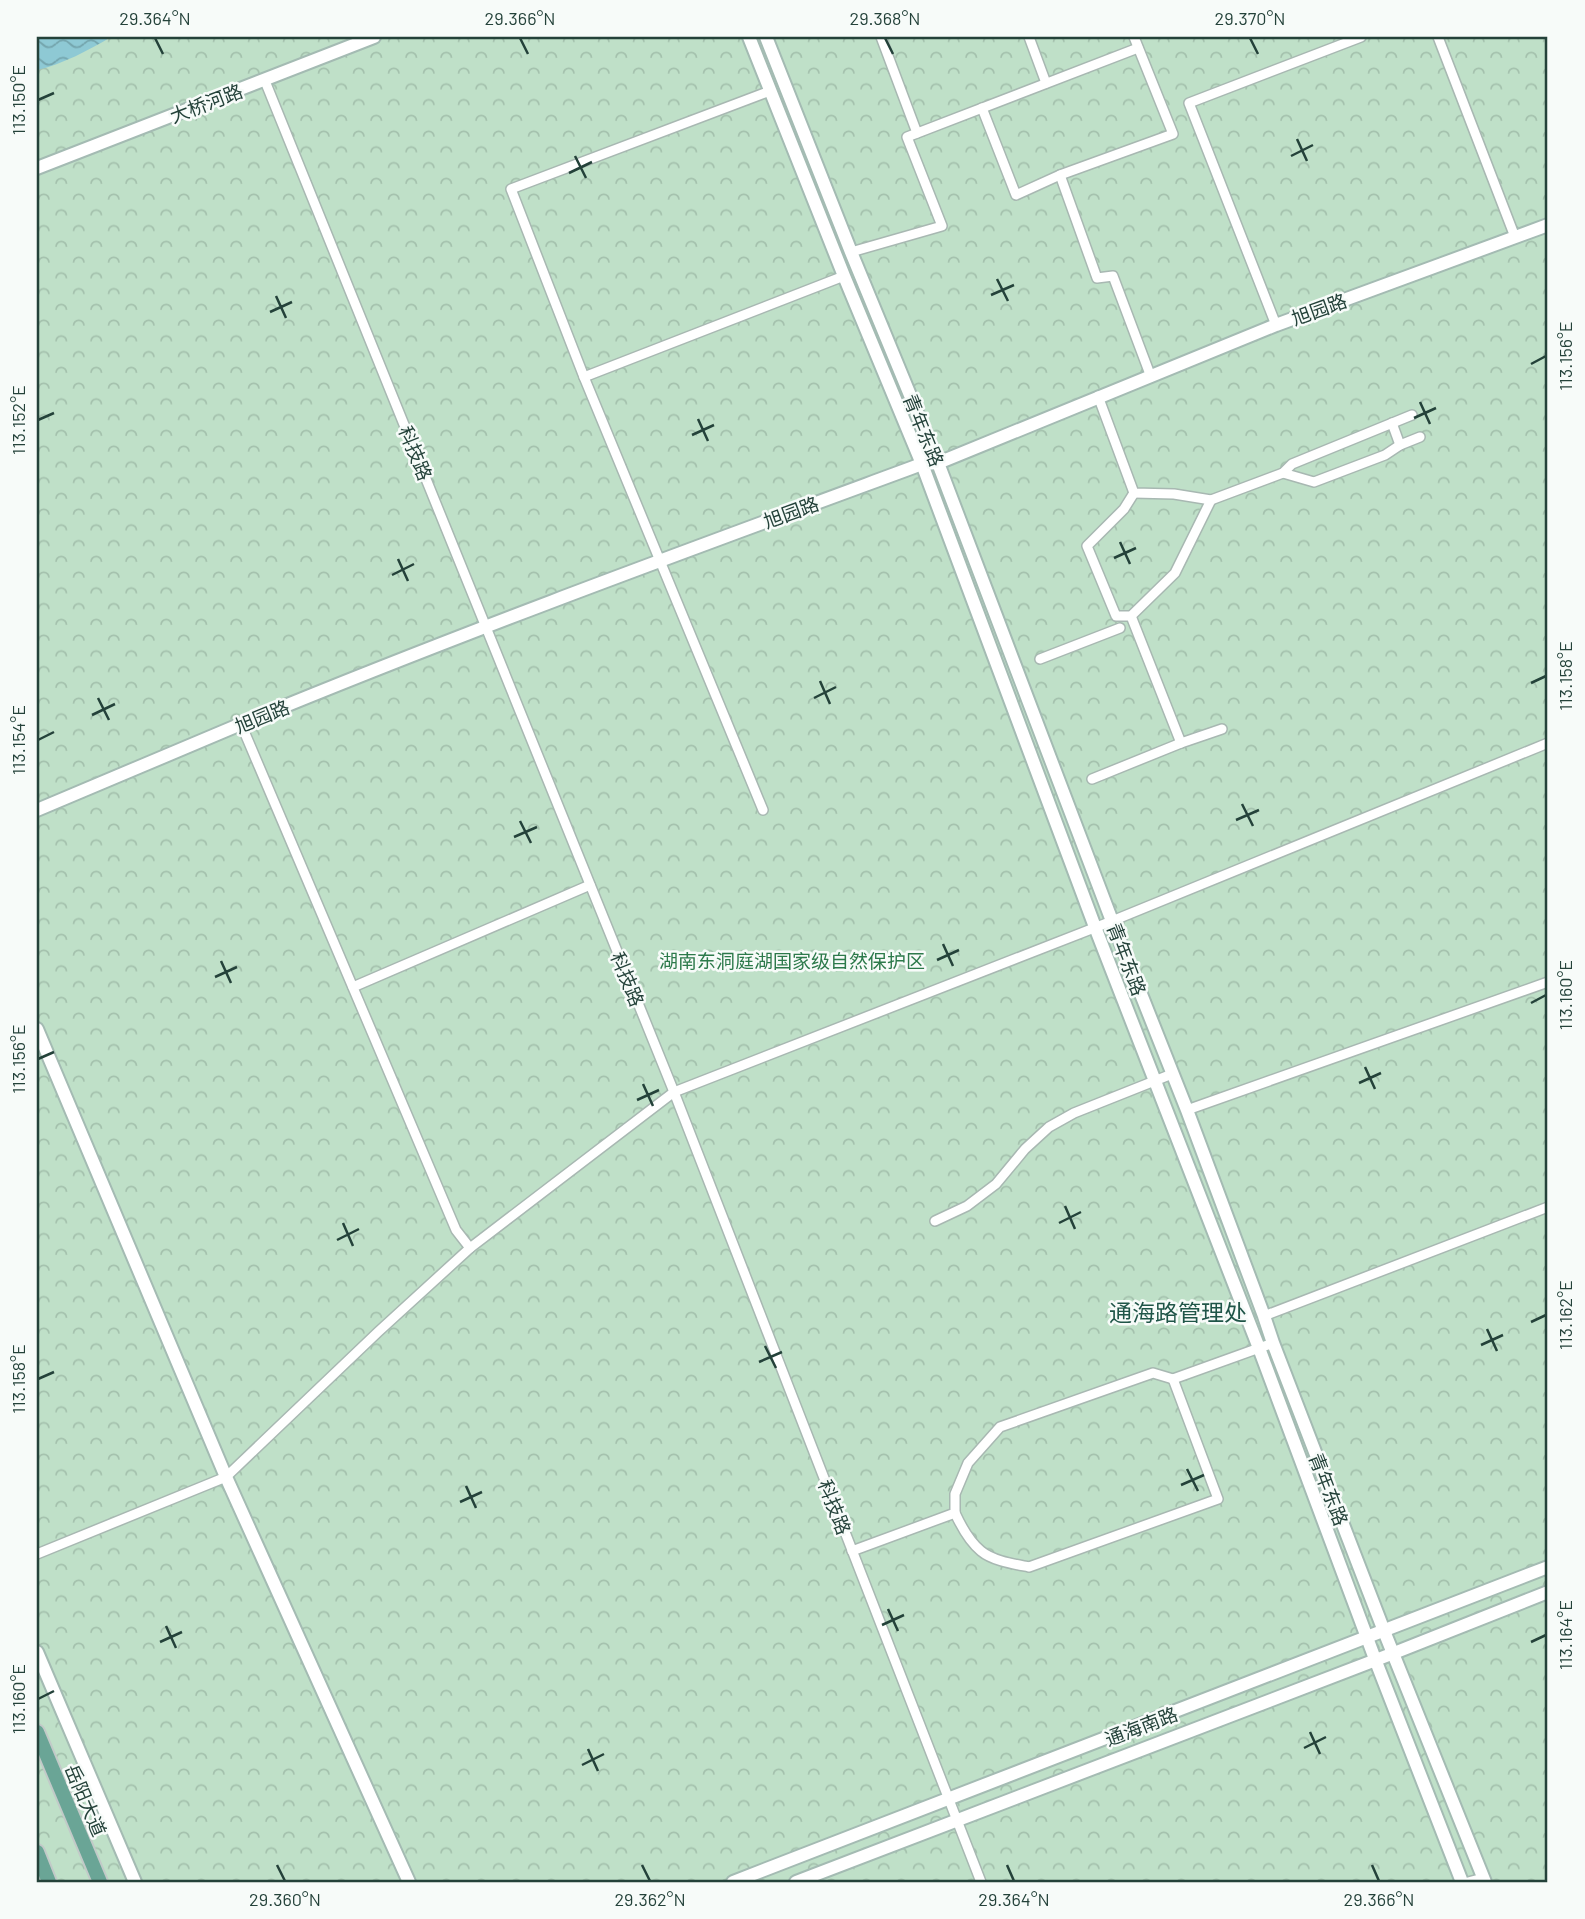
<svg xmlns="http://www.w3.org/2000/svg" width="1585" height="1919" font-family="Barlow,'Noto Sans SC',sans-serif">
<defs>
<pattern id="forest-crowns" width="20" height="18" patternUnits="userSpaceOnUse" patternTransform="scale(1.75)"><rect width="20" height="18" fill="#bfe0c8"/><path d="M2 6a3 3 0 1 1 6 0M12 15a3 3 0 1 1 6 0" fill="none" stroke="#a4c1ad"/></pattern>
<pattern id="water-waves" width="16" height="10" patternUnits="userSpaceOnUse" patternTransform="scale(1.75)"><rect width="16" height="10" fill="#8ec9d4"/><path d="M0 5q4-4 8 0t8 0" fill="none" stroke="#74a5ad"/></pattern>
</defs>
<rect width="100%" height="100%" fill="#e6efeb"/>
<!-- forest -->
<rect fill="url(#forest-crowns)" x="37" y="37" width="1511" height="1845"/>
<!-- water -->
<path fill="url(#water-waves)" d="M37,37H111C89,50 63,64 37,70Z"/>
<g fill="none" stroke-linecap="round" stroke-linejoin="round">
<defs>
<g id="street">
<polyline points="881,37 917,133"/>
<polyline points="1029,37 1046,83"/>
<polyline points="1134,37 1173,134 1060,175 1097,278 1113,276 1151,377"/>
<polyline points="1438,37 1515,237"/>
<polyline points="265,81 674,1092 981,1882"/>
<polyline points="982,108 1016,195 1060,175"/>
<polyline points="851,252 942,226 907,137 1138,48"/>
<polyline points="1276,325 1189,103 1361,37"/>
<polyline points="584,377 844,276"/>
<polyline points="1098,396 1134,493 1174,494 1211,500 1283,473 1292,464 1412,415"/>
<polyline points="1392,423 1400,445"/>
<polyline points="1283,473 1314,482 1385,455 1400,445 1420,437"/>
<polyline points="1134,493 1124,509 1087,546 1116,616 1131,616 1175,573 1211,500"/>
<polyline points="1040,659 1120,628"/>
<polyline points="241,724 456,1230 470,1248"/>
<polyline points="1181,743 1222,729"/>
<polyline points="1092,779 1181,743 1131,616"/>
<polyline points="763,810 584,377 511,189 770,91"/>
<polyline points="353,987 590,885"/>
<polyline points="1187,1110 1548,982"/>
<polyline points="935,1221 967,1206 996,1184 1025,1149 1049,1127 1074,1113 1172,1074"/>
<polyline points="1264,1316 1548,1207"/>
<path d="M955,1513C961,1526 970,1542 981,1551C993,1561 1014,1564 1029,1567L1218,1499L1173,1379"/>
<polyline points="852,1551 955,1513 955,1494 968,1463 1000,1427 1153,1373 1173,1379 1273,1343"/>
<polyline points="37,1554 226,1477 378,1332 470,1248 674,1092 1112,921 1548,743"/>
<polyline points="1468,1882 1483,1878"/>
</g>
<g id="secondary">
<polyline points="749,37 844,276 922,464 1095,927 1259,1348 1375,1659 1462,1882"/>
<polyline points="766,37 851,252 938,463 1112,921 1187,1110 1264,1316 1273,1343 1384,1631 1485,1882"/>
<polyline points="37,168 374,37"/>
<path d="M37,810C105,782 173,752 241,724C466,631 694,548 922,464L938,463L1276,325L1548,225"/>
<polyline points="37,1029 226,1477 409,1882"/>
<polyline points="37,1652 135,1882"/>
<polyline points="733,1882 1548,1567"/>
<polyline points="796,1882 1394,1653 1548,1592"/>
</g>
<g id="primary">
<polyline points="37,1732 100,1882"/>
<polyline points="37,1852 49,1882"/>
</g>
</defs>
<!-- street casing -->
<use href="#street" stroke="#a8b8b2" stroke-width="12"/>
<!-- secondary casing -->
<use href="#secondary" stroke="#a4bbb3" stroke-width="16"/>
<!-- primary casing -->
<use href="#primary" stroke="#c2cac8" stroke-width="18"/>
<!-- street -->
<use href="#street" stroke="#fff" stroke-width="9"/>
<!-- secondary -->
<use href="#secondary" stroke="#fff" stroke-width="12"/>
<!-- primary -->
<use href="#primary" stroke="#6aa596" stroke-width="14"/>
</g>
<!-- ticks -->
<path fill="none" stroke="#24423a" stroke-width="2.5" d="M155,38L163,54M520,38L528,54M885,38L893,54M1250,38L1258,54M38,100L54,93M1297,139L1307,161M575,156L586,178M1291,156L1313,145M569,173L592,162M997,279L1008,301M991,295L1014,285M276,296L286,318M270,312L292,302M1531,364L1546,356M1420,402L1430,424M1414,418L1436,408M698,419L708,441M38,420L54,413M692,435L714,425M1120,542L1130,564M1114,558L1136,548M398,559L408,581M392,575L414,564M820,681L830,704M1531,683L1546,676M98,698L109,720M814,698L836,687M92,715L115,704M38,740L54,732M1242,804L1253,826M1236,820L1259,810M520,821L531,843M514,837L537,827M943,944L953,966M937,960L959,950M221,961L231,983M215,977L237,967M1531,1003L1546,995M38,1059L54,1052M1365,1067L1375,1089M1359,1083L1381,1073M643,1084L653,1106M637,1100L659,1090M1065,1206L1075,1229M343,1223L353,1246M1059,1223L1081,1212M337,1240L359,1229M1531,1322L1546,1315M1487,1329L1497,1351M1481,1345L1503,1335M765,1346L776,1368M759,1362L782,1352M38,1379L54,1372M1187,1469L1198,1491M1181,1485L1204,1475M466,1486L476,1508M460,1502L482,1492M888,1609L898,1631M882,1625L904,1615M166,1626L176,1648M160,1642L182,1632M1531,1642L1546,1635M38,1699L54,1691M1310,1732L1320,1754M1304,1748L1326,1737M588,1749L598,1771M582,1765L604,1754M277,1865L285,1881M642,1865L650,1881M1007,1865L1014,1881M1372,1865L1379,1881"/>
<g text-anchor="middle" dominant-baseline="central" stroke-width="5" stroke-linejoin="round" paint-order="stroke">
<!-- street labels -->
<g font-size="19" fill="#24423a" stroke="#f7fbf9">
<text transform="translate(206 103) rotate(-21)">大桥河路</text>
<text transform="translate(1319 309) rotate(-20)">旭园路</text>
<text transform="translate(924 430) rotate(68)">青年东路</text>
<text transform="translate(416 453) rotate(68)">科技路</text>
<text transform="translate(791 512) rotate(-20)">旭园路</text>
<text transform="translate(262 716) rotate(-22)">旭园路</text>
<text transform="translate(1127 959) rotate(69)">青年东路</text>
<text transform="translate(628 979) rotate(68)">科技路</text>
<text transform="translate(1329 1489) rotate(69)">青年东路</text>
<text transform="translate(835 1507) rotate(69)">科技路</text>
<text transform="translate(1141 1726) rotate(-21)">通海南路</text>
<text transform="translate(86 1800) rotate(67)">岳阳大道</text>
</g>
<!-- park labels -->
<g font-size="19" fill="#2d7a4b" stroke="#f7fbf9">
<text x="792" y="960">湖南东洞庭湖国家级自然保护区</text>
</g>
<!-- quarter labels -->
<g font-size="23" fill="#1f5548" stroke="#f7fbf9">
<text x="1178" y="1312">通海路管理处</text>
</g>
</g>
<!-- border -->
<rect width="1585" height="1919" fill="none" stroke="#f7fbf9" stroke-width="77"/>
<rect x="38" y="38" width="1508" height="1843" fill="none" stroke="#24423a" stroke-width="2.5"/>
<g font-size="18" text-anchor="middle" fill="#24423a">
<text x="155" y="25">29.364°N</text>
<text x="520" y="25">29.366°N</text>
<text x="885" y="25">29.368°N</text>
<text x="1250" y="25">29.370°N</text>
<text transform="translate(19 100) rotate(-90)" y="6">113.150°E</text>
<text transform="translate(1566 356) rotate(-90)" y="6">113.156°E</text>
<text transform="translate(19 420) rotate(-90)" y="6">113.152°E</text>
<text transform="translate(1566 676) rotate(-90)" y="6">113.158°E</text>
<text transform="translate(19 740) rotate(-90)" y="6">113.154°E</text>
<text transform="translate(1566 995) rotate(-90)" y="6">113.160°E</text>
<text transform="translate(19 1059) rotate(-90)" y="6">113.156°E</text>
<text transform="translate(1566 1315) rotate(-90)" y="6">113.162°E</text>
<text transform="translate(19 1379) rotate(-90)" y="6">113.158°E</text>
<text transform="translate(1566 1635) rotate(-90)" y="6">113.164°E</text>
<text transform="translate(19 1699) rotate(-90)" y="6">113.160°E</text>
<text x="285" y="1906">29.360°N</text>
<text x="650" y="1906">29.362°N</text>
<text x="1014" y="1906">29.364°N</text>
<text x="1379" y="1906">29.366°N</text>
</g>
</svg>
